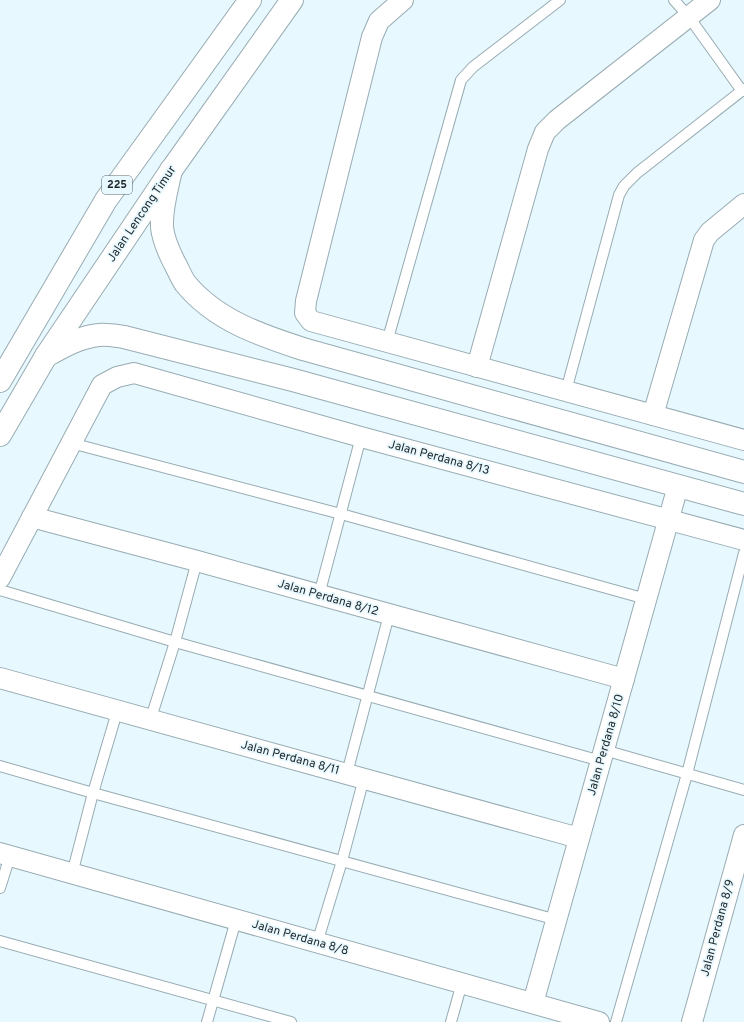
<svg xmlns="http://www.w3.org/2000/svg" width="744" height="1022" font-family="Overpass,sans-serif">
<rect width="100%" height="100%" fill="#e7f8fe"/>
<g fill="none" stroke-linecap="round" stroke-linejoin="round">
<defs>
<g id="service">
<polyline points="674,0 689,17 742,91"/>
<polyline points="387,342 461,80 473,67 560,0"/>
<polyline points="566,391 619,195 624,186 637,173 744,89"/>
<polyline points="71,443 341,514 646,599"/>
<polyline points="0,590 175,642 601,761"/>
<polyline points="319,595 361,437"/>
<polyline points="150,721 175,642 197,561"/>
<polyline points="604,750 744,790"/>
<polyline points="0,766 93,793 557,920"/>
<polyline points="347,773 389,615"/>
<polyline points="72,874 93,793 117,712"/>
<polyline points="0,888 10,856"/>
<polyline points="0,941 291,1022"/>
<polyline points="317,943 342,861 364,778"/>
<polyline points="207,1022 236,920"/>
<polyline points="451,1022 462,983"/>
<polyline points="616,1022 687,774 744,553"/>
</g>
<g id="minor">
<polyline points="403,0 379,21 372,37 306,301 305,313 311,321 744,440"/>
<polyline points="477,367 538,149 545,132 557,120 710,0"/>
<polyline points="653,415 704,240 710,232 744,204"/>
<polyline points="32,517 197,561 624,679"/>
<polyline points="0,578 102,385 117,377 134,373 361,437 744,540"/>
<path d="M0,678C193,733 386,784 579,838"/>
<polyline points="0,853 599,1022"/>
<polyline points="533,1003 678,486"/>
<polyline points="692,1022 744,835"/>
</g>
<g id="tertiary">
<path d="M171,170C167,189 161,208 162,227C163,239 169,252 174,262C178,269 181,277 185,283C215,320 260,335 303,349L744,472"/>
<path d="M46,356C62,347 79,337 99,335C107,334 116,336 124,337L293,380L744,504"/>
</g>
<g id="trunk">
<polyline points="0,381 106,200 250,0"/>
<polyline points="0,435 46,356 172,169 292,0"/>
</g>
</defs>
<!-- service casing -->
<use href="#service" stroke="#98acb3" stroke-width="12"/>
<!-- minor casing -->
<use href="#minor" stroke="#98acb3" stroke-width="22"/>
<!-- tertiary casing -->
<use href="#tertiary" stroke="#98acb3" stroke-width="24"/>
<!-- trunk casing -->
<use href="#trunk" stroke="#98acb3" stroke-width="24"/>
<!-- service -->
<use href="#service" stroke="#fff" stroke-width="10"/>
<!-- minor -->
<use href="#minor" stroke="#fff" stroke-width="20"/>
<!-- tertiary -->
<use href="#tertiary" stroke="#fff" stroke-width="22"/>
<!-- trunk -->
<use href="#trunk" stroke="#fff" stroke-width="22"/>
</g>
<g text-anchor="middle" dominant-baseline="central" stroke-width="3.5" stroke-linejoin="round" paint-order="stroke">
<!-- shield labels -->
<rect fill="#e7f8fe" stroke="#5a6569" stroke-width="1" x="102" y="176" width="30" height="18" rx="3"/>
<g font-size="11" font-weight="bold" fill="#1e2629">
<text x="117" y="185">225</text>
</g>
<!-- street labels -->
<g font-size="12" fill="#1e2629" stroke="#e7f8fe">
<text transform="translate(142 214) rotate(-56)">Jalan Lencong Timur</text>
<text transform="translate(439 458) rotate(15)">Jalan Perdana 8/13</text>
<text transform="translate(328 598) rotate(16)">Jalan Perdana 8/12</text>
<text transform="translate(606 745) rotate(-74)">Jalan Perdana 8/10</text>
<text transform="translate(290 758) rotate(15)">Jalan Perdana 8/11</text>
<text transform="translate(718 928) rotate(-75)">Jalan Perdana 8/9</text>
<text transform="translate(300 938) rotate(16)">Jalan Perdana 8/8</text>
</g>
</g>
</svg>
